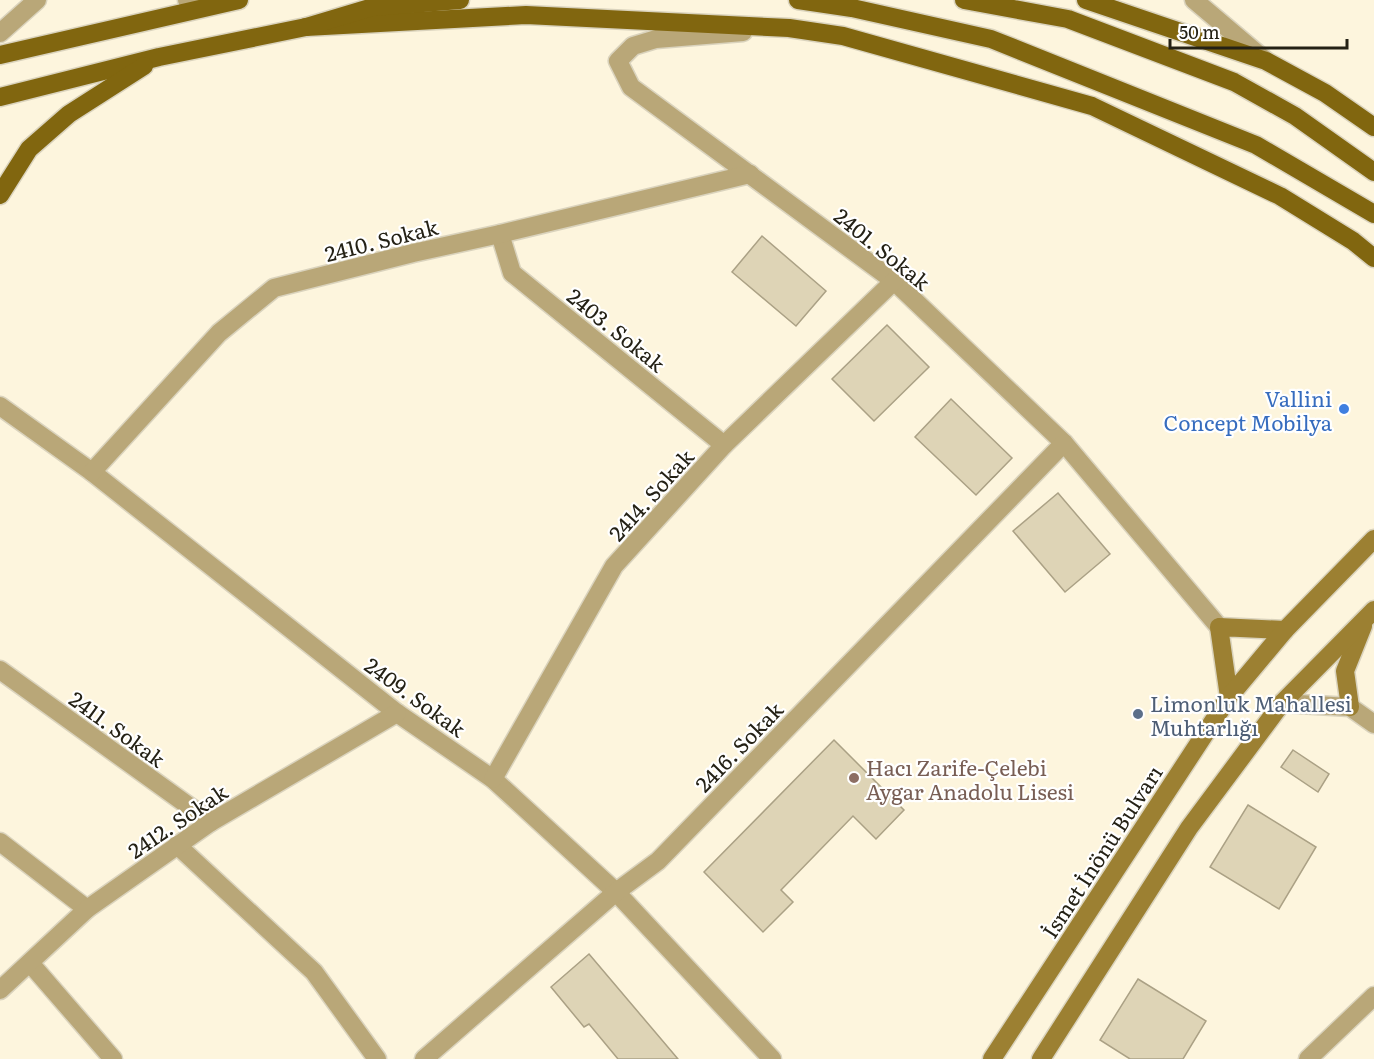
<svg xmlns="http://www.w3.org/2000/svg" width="1374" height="1059" font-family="Literata,serif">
<rect width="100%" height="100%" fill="#fdf5dd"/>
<!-- building -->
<g fill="#ded4b6" stroke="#aba185" stroke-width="1.5">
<polygon points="762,236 826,291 796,326 732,272"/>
<polygon points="887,325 929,367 874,421 832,379"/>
<polygon points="951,399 1012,458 976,495 915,437"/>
<polygon points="1058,493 1110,554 1065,592 1013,531"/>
<polygon points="834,740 904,810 876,839 853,816 781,890 793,902 763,932 704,872"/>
<polygon points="1293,750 1329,774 1318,792 1281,767"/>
<polygon points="1248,805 1316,847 1279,909 1210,867"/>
<polygon points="589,954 678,1059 618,1059 589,1024 584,1027 551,987"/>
<polygon points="1138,979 1206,1021 1183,1059 1130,1059 1100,1040"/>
</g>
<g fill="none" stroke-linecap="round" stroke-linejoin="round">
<defs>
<g id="street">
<polyline points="187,0 210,6"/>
<polyline points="1194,0 1265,60"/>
<polyline points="743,32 656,39 633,46 618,61 631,87 894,281 1064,443 1219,627"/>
<polyline points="0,33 37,0"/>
<polyline points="500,234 512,273 724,445"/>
<polyline points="0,406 92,472 397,713 493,779 616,892 772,1059"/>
<polyline points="92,472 219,333 274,288 413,253 500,234 750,174"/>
<polyline points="0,670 211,822"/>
<polyline points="1282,703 1350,707 1374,724"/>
<polyline points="493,779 614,566 724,445 894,281"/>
<polyline points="0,842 87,909"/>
<polyline points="177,845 314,972 377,1059"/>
<polyline points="30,963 113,1059"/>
<polyline points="0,990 87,909 211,822 397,713"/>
<polyline points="424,1059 616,892 658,861 1064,443"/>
<polyline points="1308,1059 1374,996"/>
</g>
<g id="secondary">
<polyline points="1229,697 1219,627 1285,630"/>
<polyline points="1350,707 1345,671 1363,626"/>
<polyline points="992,1059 1229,697 1285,630 1374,539"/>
<polyline points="1041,1059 1189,828 1282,703 1374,610"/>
</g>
<g id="primary">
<polyline points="798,0 852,8 991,39 1256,145 1374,214"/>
<polyline points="964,0 1068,19 1234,82 1295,116 1374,172"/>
<polyline points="1086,0 1266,61 1325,93 1374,127"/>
<polyline points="306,27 526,15 789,28 843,36 1092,106 1280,196 1353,241 1374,258"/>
<polyline points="0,55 239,0"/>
<polyline points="0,97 159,57 306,27 373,7 460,0"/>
<polyline points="0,195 29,149 69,114 144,66"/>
</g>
</defs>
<!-- street casing -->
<use href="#street" stroke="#dad3bd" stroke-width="21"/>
<!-- secondary casing -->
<use href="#secondary" stroke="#dad3bd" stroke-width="21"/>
<!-- primary casing -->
<use href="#primary" stroke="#dad3bd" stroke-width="21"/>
<!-- street -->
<use href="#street" stroke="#b9a778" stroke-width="18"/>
<!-- secondary -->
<use href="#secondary" stroke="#9c8032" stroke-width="18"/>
<!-- primary -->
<use href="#primary" stroke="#81660f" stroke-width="18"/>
</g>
<!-- markers -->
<circle fill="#3f7fe0" stroke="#fff" stroke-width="2" cx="1344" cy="409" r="6"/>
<circle fill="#5c6f8a" stroke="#fff" stroke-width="2" cx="1138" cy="714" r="6"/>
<circle fill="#8d6e63" stroke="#fff" stroke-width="2" cx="854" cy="778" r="6"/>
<g text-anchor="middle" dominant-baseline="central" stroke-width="4.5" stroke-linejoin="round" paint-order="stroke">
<!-- street labels -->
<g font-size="21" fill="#242115" stroke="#fff">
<text transform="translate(381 239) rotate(-14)">2410. Sokak</text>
<text transform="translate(883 248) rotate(39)">2401. Sokak</text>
<text transform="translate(617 329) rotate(39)">2403. Sokak</text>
<text transform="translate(650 494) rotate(-48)">2414. Sokak</text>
<text transform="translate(416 696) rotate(36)">2409. Sokak</text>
<text transform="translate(118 728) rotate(36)">2411. Sokak</text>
<text transform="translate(738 746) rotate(-46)">2416. Sokak</text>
<text transform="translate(177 820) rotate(-34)">2412. Sokak</text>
<text transform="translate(1101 851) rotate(-57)">İsmet İnönü Bulvarı</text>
</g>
<!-- shop labels -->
<g font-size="21" fill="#366cbe" stroke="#fff" text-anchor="end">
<text x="1332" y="397">Vallini<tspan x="1332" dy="24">Concept Mobilya</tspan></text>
</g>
<!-- service labels -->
<g font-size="21" fill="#4e5e75" stroke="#fff" text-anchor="start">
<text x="1150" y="702">Limonluk Mahallesi<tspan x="1150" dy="24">Muhtarlığı</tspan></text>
</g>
<!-- education labels -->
<g font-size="21" fill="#785e54" stroke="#fff" text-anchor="start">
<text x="866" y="766">Hacı Zarife-Çelebi<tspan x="866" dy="24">Aygar Anadolu Lisesi</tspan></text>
</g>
</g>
<!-- scale -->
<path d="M1170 39v9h177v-9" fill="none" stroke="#242115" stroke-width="3"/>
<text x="1179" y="39" font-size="18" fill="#242115" stroke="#ffffff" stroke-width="4.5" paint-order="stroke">50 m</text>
</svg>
